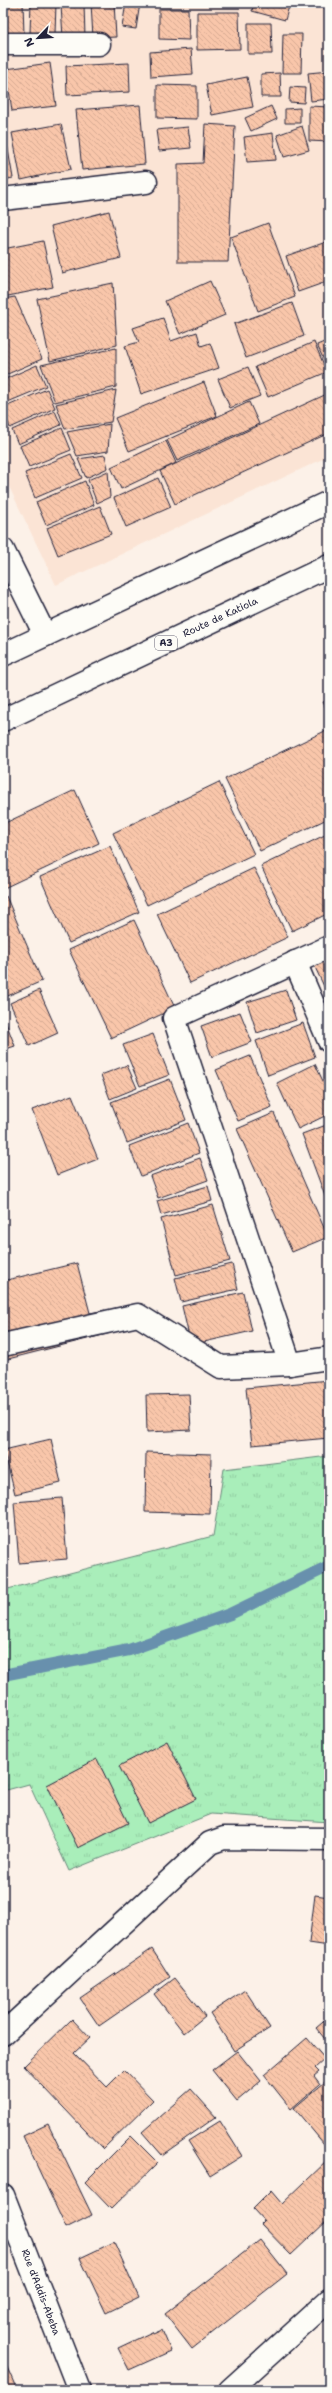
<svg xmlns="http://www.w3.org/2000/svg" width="332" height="2393" font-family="'Shantell Sans',sans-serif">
<defs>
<pattern id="grass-tufts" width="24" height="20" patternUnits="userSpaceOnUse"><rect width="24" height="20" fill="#a9eeba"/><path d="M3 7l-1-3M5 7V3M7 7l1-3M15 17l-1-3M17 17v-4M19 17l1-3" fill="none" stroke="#91cca1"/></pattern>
<pattern id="building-back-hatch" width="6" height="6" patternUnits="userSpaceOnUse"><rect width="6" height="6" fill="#f9c6aa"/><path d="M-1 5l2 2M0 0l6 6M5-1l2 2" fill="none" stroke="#d5aa93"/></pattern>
</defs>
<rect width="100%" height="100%" fill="#fcf1e8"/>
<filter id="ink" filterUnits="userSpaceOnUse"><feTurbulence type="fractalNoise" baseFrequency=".025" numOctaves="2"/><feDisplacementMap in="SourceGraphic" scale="8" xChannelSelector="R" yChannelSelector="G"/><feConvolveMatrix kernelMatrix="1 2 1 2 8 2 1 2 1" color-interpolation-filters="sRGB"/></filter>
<g filter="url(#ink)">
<!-- built -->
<polygon fill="#fbe4d5" points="3,3 329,3 329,456 56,585 3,474"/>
<!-- grass -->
<polygon fill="url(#grass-tufts)" stroke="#66887a" points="329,1456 329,1822 211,1814 69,1871 29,1784 3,1791 3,1584 4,1590 213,1536 224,1469"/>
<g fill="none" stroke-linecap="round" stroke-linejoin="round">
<!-- stream -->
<polyline stroke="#6890ad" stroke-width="12" points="3,1675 129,1650 230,1614 329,1566"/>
</g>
<!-- building -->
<g fill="url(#building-back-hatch)" stroke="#22223b">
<polygon points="3,3 23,3 24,35 3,36"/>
<polygon points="31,3 56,3 55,34 30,33"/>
<polygon points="91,3 114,3 116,37 93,38"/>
<polygon points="126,3 140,3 136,29 122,27"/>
<polygon points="254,3 290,3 285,20 252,11"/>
<polygon points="84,4 85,37 63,38 61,5"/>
<polygon points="159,9 188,9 189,40 159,39"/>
<polygon points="197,12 239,12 240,49 197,50"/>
<polygon points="248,23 271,23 272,54 248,54"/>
<polygon points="283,34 302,34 301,73 282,73"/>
<polygon points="191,49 193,74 151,77 150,52"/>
<polygon points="50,63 56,106 12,111 6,69"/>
<polygon points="129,63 130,92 67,95 66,66"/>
<polygon points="329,71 329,99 311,101 308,73"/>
<polygon points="280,73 281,97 261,97 261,74"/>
<polygon points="247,77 253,107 212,115 206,85"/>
<polygon points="157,85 197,86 197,119 157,118"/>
<polygon points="290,87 305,88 304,103 289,102"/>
<polygon points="3,96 7,114 3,115"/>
<polygon points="140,105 145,164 82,170 76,110"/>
<polygon points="271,106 277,119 251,131 245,118"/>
<polygon points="309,106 329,107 329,142 309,141"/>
<polygon points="300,108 300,123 285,123 285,109"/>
<polygon points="3,121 13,178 3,180"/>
<polygon points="61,124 71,169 21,180 12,133"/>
<polygon points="205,124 235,126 228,262 178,262 178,164 203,163"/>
<polygon points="302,126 309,150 284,157 277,135"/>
<polygon points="188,127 191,148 159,151 156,130"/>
<polygon points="273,133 276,160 247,162 244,137"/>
<polygon points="109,211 121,258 62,273 51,226"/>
<polygon points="268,223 295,297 258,311 231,237"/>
<polygon points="43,241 53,287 3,297 3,249"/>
<polygon points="329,241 329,281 298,292 286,256"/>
<polygon points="210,281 225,315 180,334 165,301"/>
<polygon points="113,283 117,345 50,361 37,299"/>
<polygon points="15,297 42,359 3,376 3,299"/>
<polygon points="292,303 304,336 246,358 234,324"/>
<polygon points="163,318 171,341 197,332 201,346 210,343 219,368 141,394 125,346 139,342 133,328"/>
<polygon points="329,340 329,371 317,345"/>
<polygon points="314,342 327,372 268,397 255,367"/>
<polygon points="116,348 116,387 55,402 41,365"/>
<polygon points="37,365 46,386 3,404 3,380"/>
<polygon points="248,367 260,396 230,408 218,379"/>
<polygon points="204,382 217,416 129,451 115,418"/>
<polygon points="47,389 55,408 10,428 3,408"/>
<polygon points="116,390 111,422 65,429 56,404"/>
<polygon points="329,393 329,433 175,504 160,471"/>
<polygon points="249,402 259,424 177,461 167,440"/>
<polygon points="55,411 61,425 18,444 12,430"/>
<polygon points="110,424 108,451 77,456 67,432"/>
<polygon points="62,428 71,450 29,467 20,446"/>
<polygon points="166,441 176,463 121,489 111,467"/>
<polygon points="71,454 82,478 35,498 25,473"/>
<polygon points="105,455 108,468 86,478 78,459"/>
<polygon points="108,471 110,497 97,503 88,480"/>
<polygon points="158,478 171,507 126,527 114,498"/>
<polygon points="85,481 94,505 46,525 36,502"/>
<polygon points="100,506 111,534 58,555 47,528"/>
<polygon points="329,700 329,715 323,702"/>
<polygon points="325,731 329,738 329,818 260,851 225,779"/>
<polygon points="219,782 254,854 147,905 113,833"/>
<polygon points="75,790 99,843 4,888 3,824"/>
<polygon points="329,833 329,913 292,931 261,866"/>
<polygon points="110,846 139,912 69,943 40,877"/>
<polygon points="254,868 288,937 190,983 157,914"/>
<polygon points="6,896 42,981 3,998 3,897"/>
<polygon points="134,920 175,1008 111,1038 69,950"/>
<polygon points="329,955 329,997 313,963"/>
<polygon points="39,990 58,1033 29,1046 10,1003"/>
<polygon points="286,990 296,1020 257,1033 247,1002"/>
<polygon points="240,1012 252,1042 212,1057 201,1026"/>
<polygon points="3,1015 15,1046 3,1050"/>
<polygon points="303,1023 315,1057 268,1075 256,1041"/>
<polygon points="153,1034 169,1075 140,1086 123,1045"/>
<polygon points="250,1056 272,1107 238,1121 216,1070"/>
<polygon points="315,1064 329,1094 329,1114 298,1129 277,1083"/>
<polygon points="127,1065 137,1088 110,1099 101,1075"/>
<polygon points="170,1079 186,1120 127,1143 111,1102"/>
<polygon points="72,1095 98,1159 57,1175 32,1110"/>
<polygon points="274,1113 328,1237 292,1252 237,1129"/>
<polygon points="188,1123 199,1153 141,1176 129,1146"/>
<polygon points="329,1124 329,1207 302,1134"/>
<polygon points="200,1158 208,1180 158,1198 150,1176"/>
<polygon points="208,1186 212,1201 161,1215 157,1201"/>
<polygon points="213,1205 230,1261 176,1275 161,1219"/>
<polygon points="77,1263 90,1313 105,1310 111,1333 8,1359 3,1338 3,1281"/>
<polygon points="232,1264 238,1289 181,1302 175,1278"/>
<polygon points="243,1292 252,1331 191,1345 182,1306"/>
<polygon points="329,1380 329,1438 252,1445 246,1388"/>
<polygon points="189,1394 191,1430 147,1432 146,1395"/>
<polygon points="51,1439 61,1483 15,1494 4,1450"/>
<polygon points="146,1452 211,1454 210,1514 145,1512"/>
<polygon points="62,1498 67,1559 19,1563 14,1502"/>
<polygon points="167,1741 196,1799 148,1823 119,1766"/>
<polygon points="97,1759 128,1823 78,1848 47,1785"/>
<polygon points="315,1895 329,1897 329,1946 309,1943"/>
<polygon points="152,1949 170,1977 99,2026 80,1998"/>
<polygon points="175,1978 205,2016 184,2033 154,1994"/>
<polygon points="245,1990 270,2028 234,2051 210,2013"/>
<polygon points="329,2017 329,2044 316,2028"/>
<polygon points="72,2019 90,2038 74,2053 107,2087 124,2070 153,2100 103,2149 24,2066"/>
<polygon points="307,2038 325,2059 315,2068 319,2072 314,2076 320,2084 291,2109 264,2075"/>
<polygon points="237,2051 261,2081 237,2101 212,2070"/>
<polygon points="325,2082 329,2087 329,2150 294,2108"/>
<polygon points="191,2089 216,2117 162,2155 142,2132"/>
<polygon points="220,2121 242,2156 210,2176 188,2141"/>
<polygon points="48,2124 92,2215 66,2228 23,2136"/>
<polygon points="131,2136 158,2163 111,2209 85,2182"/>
<polygon points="329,2159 329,2219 291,2255 261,2224 264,2221 253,2209 271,2191 282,2204"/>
<polygon points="260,2240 287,2274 192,2349 165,2314"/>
<polygon points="114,2242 139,2297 106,2313 80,2258"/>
<polygon points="162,2330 171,2351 129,2370 118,2348 152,2332 153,2334"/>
<polygon points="3,2358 17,2390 3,2390"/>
</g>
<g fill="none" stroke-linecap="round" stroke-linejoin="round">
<defs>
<g id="service">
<polyline points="295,962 329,1041"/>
<polyline points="290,1364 174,1018 329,947"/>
</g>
<g id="minor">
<polyline points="3,44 99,44"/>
<polyline points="3,199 146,182"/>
<polyline points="3,550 45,635"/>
<polyline points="3,1345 138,1315 221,1367 290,1364 329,1358"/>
<polyline points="3,2034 210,1843 224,1838 329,1839"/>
<polyline points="3,2195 79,2390"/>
<polyline points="230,2390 329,2300"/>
</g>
<g id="trunk">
<polyline points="3,655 329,502"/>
<polyline points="3,720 329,566"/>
</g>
</defs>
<!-- service casing -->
<use href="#service" stroke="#22223b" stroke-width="25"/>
<!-- minor casing -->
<use href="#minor" stroke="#22223b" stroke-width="25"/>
<!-- trunk casing -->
<use href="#trunk" stroke="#22223b" stroke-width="25"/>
<!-- service -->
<use href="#service" stroke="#fdfcf7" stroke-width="22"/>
<!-- minor -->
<use href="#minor" stroke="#fdfcf7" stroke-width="22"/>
<!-- trunk -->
<use href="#trunk" stroke="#fdfcf7" stroke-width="22"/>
</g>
</g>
<g text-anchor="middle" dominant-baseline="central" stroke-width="3.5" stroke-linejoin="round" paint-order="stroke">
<!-- shield labels -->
<rect fill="#fdfcf7" stroke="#646373" stroke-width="1" x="155" y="636" width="22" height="14" rx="3"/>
<g font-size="9" font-weight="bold" fill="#22223b">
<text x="166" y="643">A3</text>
</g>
<!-- street labels -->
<g font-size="10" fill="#22223b" stroke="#fdfcf7">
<text transform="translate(220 617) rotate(-25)">Route de Katiola</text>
<text transform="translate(41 2292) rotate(69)">Rue d'Addis-Abeba</text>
</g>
</g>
<!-- margin -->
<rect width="332" height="2393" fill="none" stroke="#fdfcf7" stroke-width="16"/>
<rect x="8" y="8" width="316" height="2377" fill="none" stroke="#22223b" stroke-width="1.5" filter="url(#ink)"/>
<!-- north arrow -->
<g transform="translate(38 38) rotate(245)" stroke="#fdfcf7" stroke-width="3" paint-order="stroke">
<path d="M0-3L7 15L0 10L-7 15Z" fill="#22223b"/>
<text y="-6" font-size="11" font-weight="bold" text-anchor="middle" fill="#22223b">N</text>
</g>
</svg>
